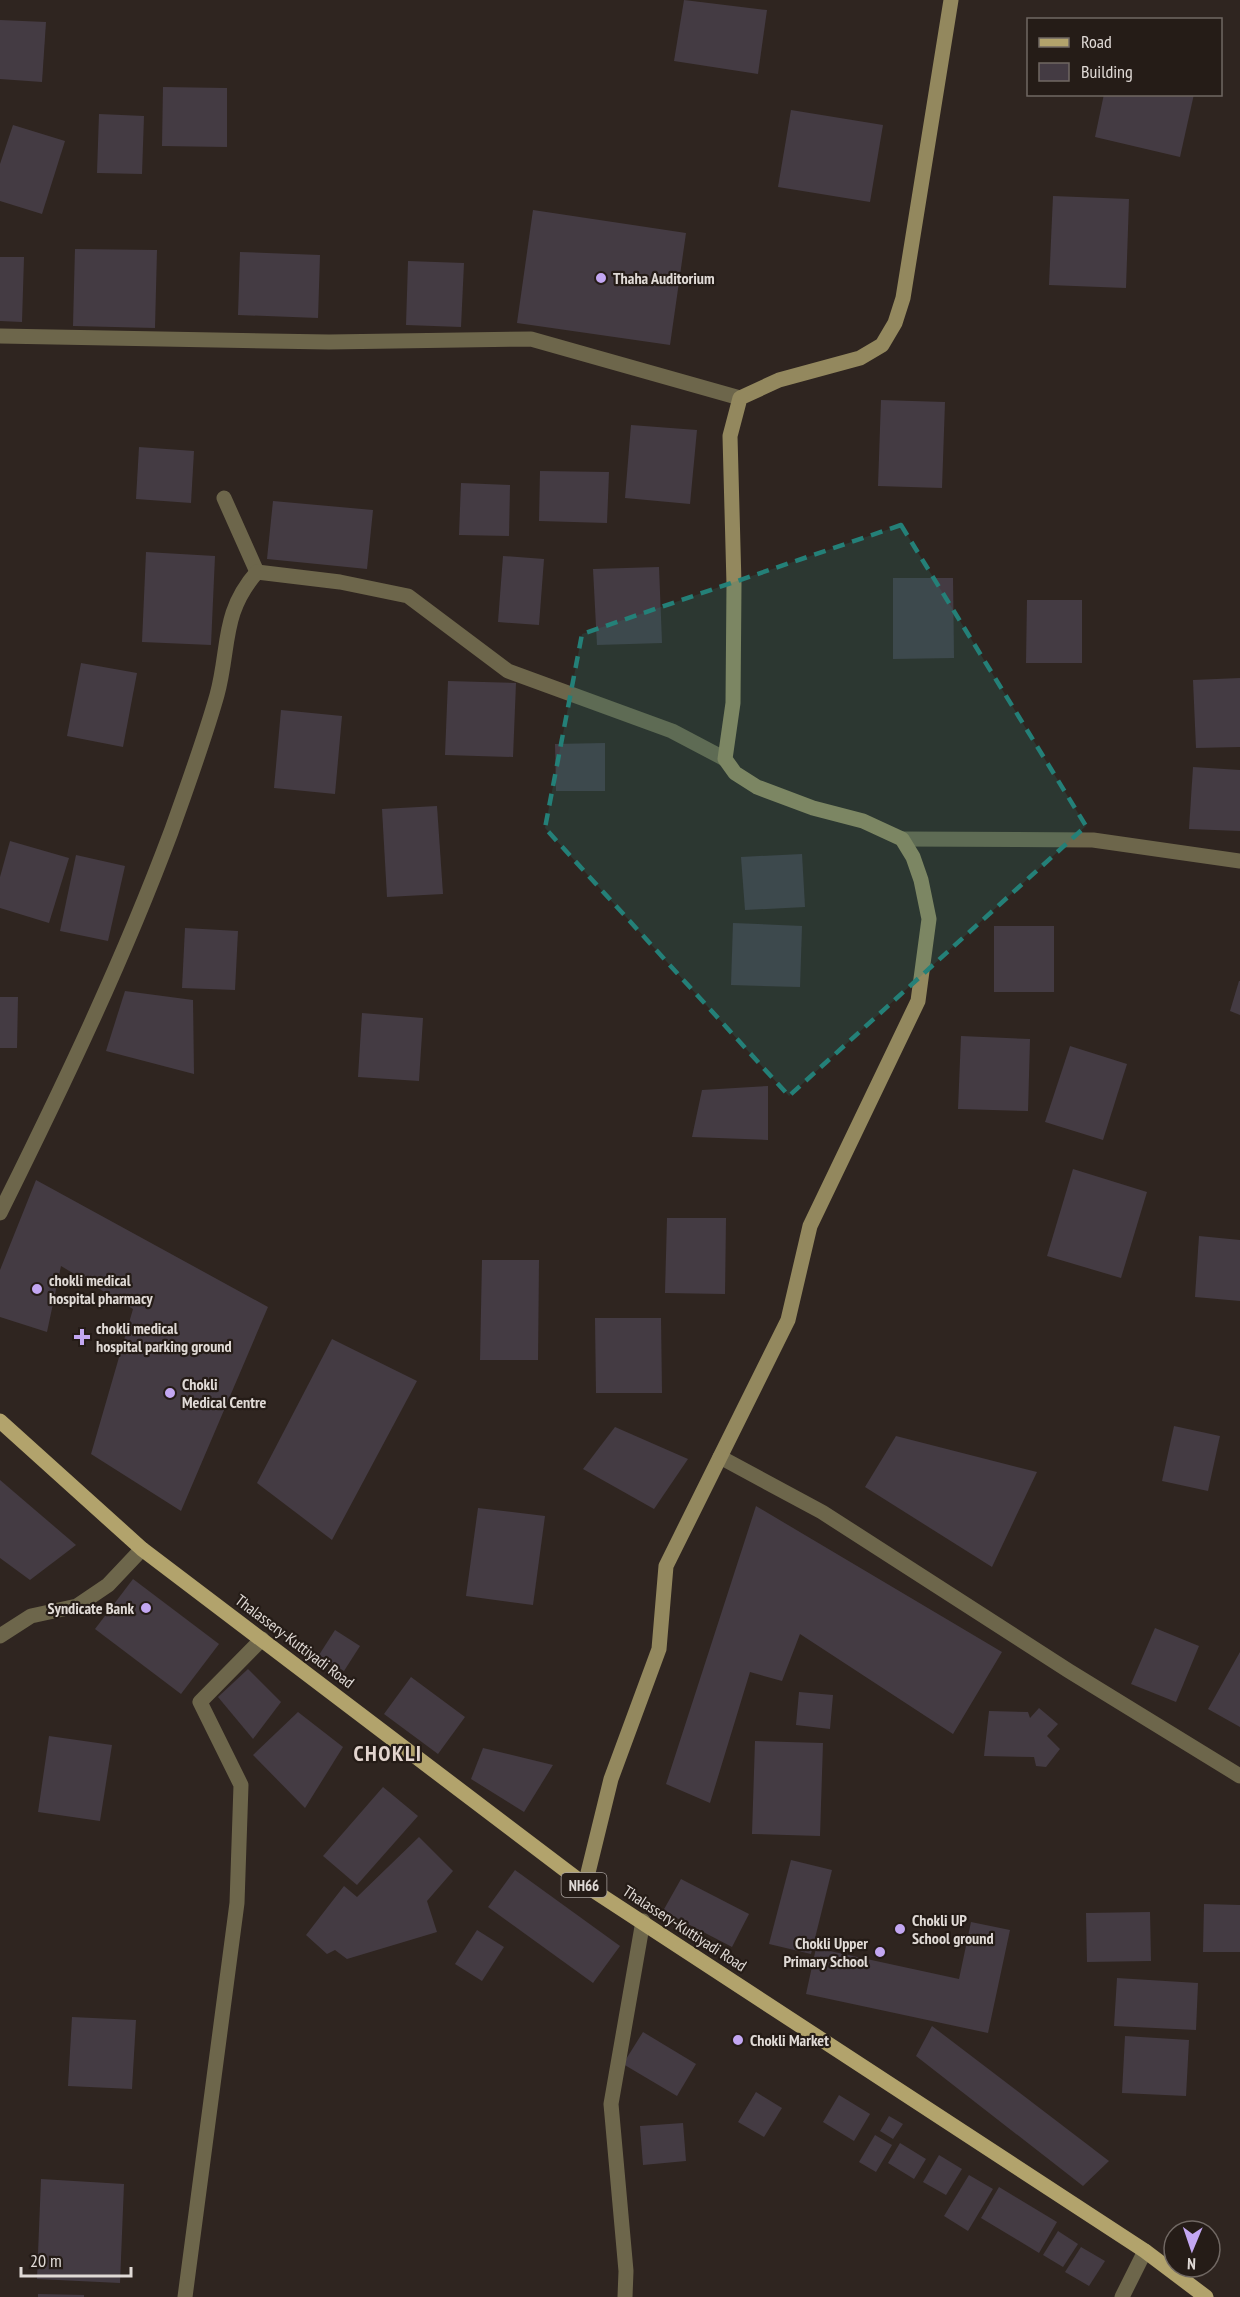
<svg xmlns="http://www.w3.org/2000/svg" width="1240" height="2297" font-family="'PT Sans Narrow',sans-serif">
<rect width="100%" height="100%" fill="#2f2520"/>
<!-- building -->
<g fill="#443b43">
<polygon points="684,0 767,10 758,74 674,61"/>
<polygon points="0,20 46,22 42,82 0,79"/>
<polygon points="163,87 227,88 227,147 162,146"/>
<polygon points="1104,94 1194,94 1180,157 1095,137"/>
<polygon points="791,110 883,125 870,202 778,187"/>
<polygon points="99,114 144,116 142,174 97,173"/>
<polygon points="13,125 65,141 42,214 0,201 0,164"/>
<polygon points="1053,196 1129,199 1126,288 1049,285"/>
<polygon points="533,210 686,233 670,345 517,323"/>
<polygon points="75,249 157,250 155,328 73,326"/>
<polygon points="240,252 320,255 318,318 238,315"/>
<polygon points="0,257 24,257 22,322 0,321"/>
<polygon points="408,261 464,263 461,327 406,325"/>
<polygon points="881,400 945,402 942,488 878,486"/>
<polygon points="631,425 697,430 690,504 625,498"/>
<polygon points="139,447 194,451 191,503 136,499"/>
<polygon points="540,471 609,472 607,523 539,521"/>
<polygon points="461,483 510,485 509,536 459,535"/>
<polygon points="273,501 373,510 367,569 267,559"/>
<polygon points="146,552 215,556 211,645 142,642"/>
<polygon points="503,556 544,559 539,625 498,622"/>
<polygon points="659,567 662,643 597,645 593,569"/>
<polygon points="893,578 953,578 954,658 893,659"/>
<polygon points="1027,600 1082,600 1082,663 1026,663"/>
<polygon points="81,663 137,673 123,747 67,736"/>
<polygon points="1240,678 1240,747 1196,748 1193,680"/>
<polygon points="448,681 516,683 513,757 445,755"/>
<polygon points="281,710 342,716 335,794 274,788"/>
<polygon points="605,743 605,791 556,791 555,744"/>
<polygon points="1193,767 1240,770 1240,831 1189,829"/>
<polygon points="437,806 443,894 387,897 382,809"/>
<polygon points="10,841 69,858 49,923 0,908 0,877"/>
<polygon points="802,854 805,907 745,910 741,857"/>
<polygon points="76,855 125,866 108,941 60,931"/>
<polygon points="733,923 802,926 800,987 731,985"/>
<rect x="994" y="926" width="60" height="66"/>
<polygon points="185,928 238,931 235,990 182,988"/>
<polygon points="1239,981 1240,981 1240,1015 1230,1011"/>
<polygon points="125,991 193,1000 194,1074 106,1051"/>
<polygon points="0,997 18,997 17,1048 0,1048"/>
<polygon points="362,1013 423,1018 419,1081 358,1077"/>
<polygon points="961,1036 1030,1039 1028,1111 958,1109"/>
<polygon points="1070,1046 1127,1064 1103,1140 1045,1122"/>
<polygon points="768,1086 768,1140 692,1137 702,1090"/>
<polygon points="1073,1169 1147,1192 1121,1278 1047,1256"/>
<polygon points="36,1180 268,1307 181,1511 91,1454 133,1309 61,1266 47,1332 0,1317 0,1270"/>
<polygon points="667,1218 726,1218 725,1294 665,1293"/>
<polygon points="1199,1236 1240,1240 1240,1301 1195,1297"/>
<polygon points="482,1260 539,1260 538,1360 480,1360"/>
<polygon points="595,1318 661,1318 662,1393 596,1393"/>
<polygon points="332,1339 417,1381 332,1540 257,1483"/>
<polygon points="1174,1426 1220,1436 1208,1491 1162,1481"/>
<polygon points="615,1427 688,1459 654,1509 583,1469"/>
<polygon points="896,1436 1037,1472 992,1567 865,1487"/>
<polygon points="0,1480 76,1545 30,1580 0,1558"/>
<polygon points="756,1506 1002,1652 953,1734 800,1634 782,1681 750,1672 710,1803 666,1784"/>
<polygon points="478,1508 545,1516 533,1605 466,1596"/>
<polygon points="133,1579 219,1644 181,1694 95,1629"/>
<polygon points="1155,1628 1199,1646 1176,1702 1131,1684"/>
<polygon points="335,1630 360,1646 344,1671 319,1655"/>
<polygon points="1240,1652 1240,1727 1208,1709"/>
<polygon points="248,1669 281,1702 253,1739 218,1697"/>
<polygon points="411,1677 465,1717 438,1754 384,1714"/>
<polygon points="799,1692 833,1695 830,1729 796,1725"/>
<polygon points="1039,1708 1058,1724 1047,1736 1060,1749 1046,1767 1036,1766 1034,1757 984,1756 989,1711 1028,1712 1030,1718"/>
<polygon points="298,1712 343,1747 305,1808 253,1755"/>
<polygon points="49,1736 112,1745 100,1821 38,1812"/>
<polygon points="755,1741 823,1743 820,1836 752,1834"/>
<polygon points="483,1748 553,1765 524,1812 471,1779"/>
<polygon points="383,1787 418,1816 357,1885 323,1856"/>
<polygon points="419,1837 453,1871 427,1901 437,1932 347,1959 335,1950 327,1954 306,1935 344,1886 357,1897"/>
<polygon points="791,1860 832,1870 811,1954 769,1944"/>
<polygon points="515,1870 620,1946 593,1983 488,1907"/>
<polygon points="681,1879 749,1914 732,1947 663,1911"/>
<polygon points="1204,1904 1240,1905 1240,1952 1203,1952"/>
<polygon points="1150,1912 1151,1961 1087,1962 1086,1913"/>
<polygon points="971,1922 1010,1930 988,2033 806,1994 816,1948 959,1979"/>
<polygon points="477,1930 504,1947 482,1981 455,1964"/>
<polygon points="1117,1978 1198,1983 1196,2030 1114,2026"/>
<polygon points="72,2017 136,2020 132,2089 68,2086"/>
<polygon points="932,2026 1109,2161 1083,2186 916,2056"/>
<polygon points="643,2032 696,2064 677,2096 623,2064"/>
<polygon points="1125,2036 1189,2040 1186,2096 1122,2093"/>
<polygon points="756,2092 782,2108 764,2137 738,2122"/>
<polygon points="839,2095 870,2114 854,2141 823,2122"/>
<polygon points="889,2116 903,2124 893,2139 880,2131"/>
<polygon points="683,2123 686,2161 643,2165 640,2126"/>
<polygon points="875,2135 892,2145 876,2172 859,2162"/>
<polygon points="900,2143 926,2159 914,2179 888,2163"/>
<polygon points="939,2155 962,2169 946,2195 923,2182"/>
<polygon points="969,2175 993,2189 968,2231 944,2216"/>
<polygon points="41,2179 124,2184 120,2283 37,2279"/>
<polygon points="999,2187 1057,2222 1039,2253 981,2218"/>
<polygon points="1058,2231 1078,2244 1063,2267 1043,2255"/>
<polygon points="1081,2247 1105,2261 1089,2286 1065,2272"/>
<polygon points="38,2294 84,2295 84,2297 38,2297"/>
</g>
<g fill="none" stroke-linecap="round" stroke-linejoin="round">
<!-- minor -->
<g stroke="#6d664b" stroke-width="15">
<polyline points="0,336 329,342 531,339 740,398"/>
<polyline points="224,498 257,572"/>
<polyline points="902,839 1093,840 1240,861"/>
<path d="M0,1213C62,1088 122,963 171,832C187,787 204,741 217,695C230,647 221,613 257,572L340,582L408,596L508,671L672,731L725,759"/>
<polyline points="720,1457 822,1512 1069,1671 1240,1776"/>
<polyline points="0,1636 31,1616 77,1606 108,1585 142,1549"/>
<polyline points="185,2297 237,1903 241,1785 200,1702 262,1639"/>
<polyline points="625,2297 626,2271 611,2104 643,1921"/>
<polyline points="1122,2297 1145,2251"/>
</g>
<!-- secondary -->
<polyline stroke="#93885e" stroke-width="15" points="585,1885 611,1779 659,1649 666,1566 788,1320 810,1226 918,1001 929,919 921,880 913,857 902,839 863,821 813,808 757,787 735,773 725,759 733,703 734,584 730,436 740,398 779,380 860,358 882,345 895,323 903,298 951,0"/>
<!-- primary -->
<polyline stroke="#b2a36c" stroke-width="15" points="0,1421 142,1549 585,1885 1145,2251 1206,2297"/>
</g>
<!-- marked area -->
<path fill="#248078" fill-opacity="0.2" stroke="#248078" stroke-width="4.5" stroke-dasharray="12 8" stroke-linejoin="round" d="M901,525L1086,826L789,1096L545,828L582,634Z"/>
<!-- markers -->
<g fill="#c3a7f2" stroke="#251c17" stroke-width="2">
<circle cx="601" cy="278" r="6"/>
<circle cx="37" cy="1289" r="6"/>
<path d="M79 1328h6v6h6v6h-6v6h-6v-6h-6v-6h6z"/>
<circle cx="170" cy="1393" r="6"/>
<circle cx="146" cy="1608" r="6"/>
<circle cx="900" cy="1929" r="6"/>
<circle cx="880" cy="1952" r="6"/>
<circle cx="738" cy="2040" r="6"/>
</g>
<g text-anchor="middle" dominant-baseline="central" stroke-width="4.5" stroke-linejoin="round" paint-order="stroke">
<!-- shield labels -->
<rect fill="#251c17" stroke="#a8a19d" stroke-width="1.5" x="561.5" y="1873" width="45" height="24" rx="4.5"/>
<g font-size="15" font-weight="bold" fill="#e0dad6">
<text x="584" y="1885">NH66</text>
</g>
<!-- poi labels -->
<g font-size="16" font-weight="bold" fill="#e0dad6" stroke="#251c17" text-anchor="start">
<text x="613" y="278">Thaha Auditorium</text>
<text x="49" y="1280">chokli medical<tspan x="49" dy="18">hospital pharmacy</tspan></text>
<text x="96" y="1328">chokli medical<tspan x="96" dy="18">hospital parking ground</tspan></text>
<text x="182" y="1384">Chokli<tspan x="182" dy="18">Medical Centre</tspan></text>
<text x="134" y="1608" text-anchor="end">Syndicate Bank</text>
<text x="912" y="1920">Chokli UP<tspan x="912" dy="18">School ground</tspan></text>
<text x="868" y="1943" text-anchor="end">Chokli Upper<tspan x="868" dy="18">Primary School</tspan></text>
<text x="750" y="2040">Chokli Market</text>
</g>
<!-- street labels -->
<g font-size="16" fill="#e0dad6" stroke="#251c17">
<text transform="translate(295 1641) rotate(37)">Thalassery-Kuttiyadi Road</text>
<text transform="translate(685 1928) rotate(33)">Thalassery-Kuttiyadi Road</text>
</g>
<!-- district labels -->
<g font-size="22" font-weight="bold" letter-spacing="1.5" fill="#e3d5cf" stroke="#251c17">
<text x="388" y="1753">CHOKLI</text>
</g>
</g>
<!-- legend -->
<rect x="1027" y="18" width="195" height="78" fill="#251c17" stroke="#706863" stroke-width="1.5"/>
<rect x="1039" y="38" width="30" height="9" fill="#b2a36c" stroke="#706863" stroke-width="1.5"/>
<text x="1081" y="48" font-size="18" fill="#e0dad6">Road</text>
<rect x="1039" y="63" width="30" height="18" fill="#443b43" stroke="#706863" stroke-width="1.5"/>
<text x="1081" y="78" font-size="18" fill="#e0dad6">Building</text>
<!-- north arrow -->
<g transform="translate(1192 2249) rotate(182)"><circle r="28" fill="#251c17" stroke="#706863" stroke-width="1.5"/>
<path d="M0-4.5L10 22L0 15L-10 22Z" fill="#c3a7f2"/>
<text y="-9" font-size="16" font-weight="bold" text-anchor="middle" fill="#e0dad6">N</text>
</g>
<!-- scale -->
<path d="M21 2267v9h110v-9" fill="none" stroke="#e0dad6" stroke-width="3"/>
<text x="30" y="2267" font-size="18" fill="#e0dad6" stroke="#251c17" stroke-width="4.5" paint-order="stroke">20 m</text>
</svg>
